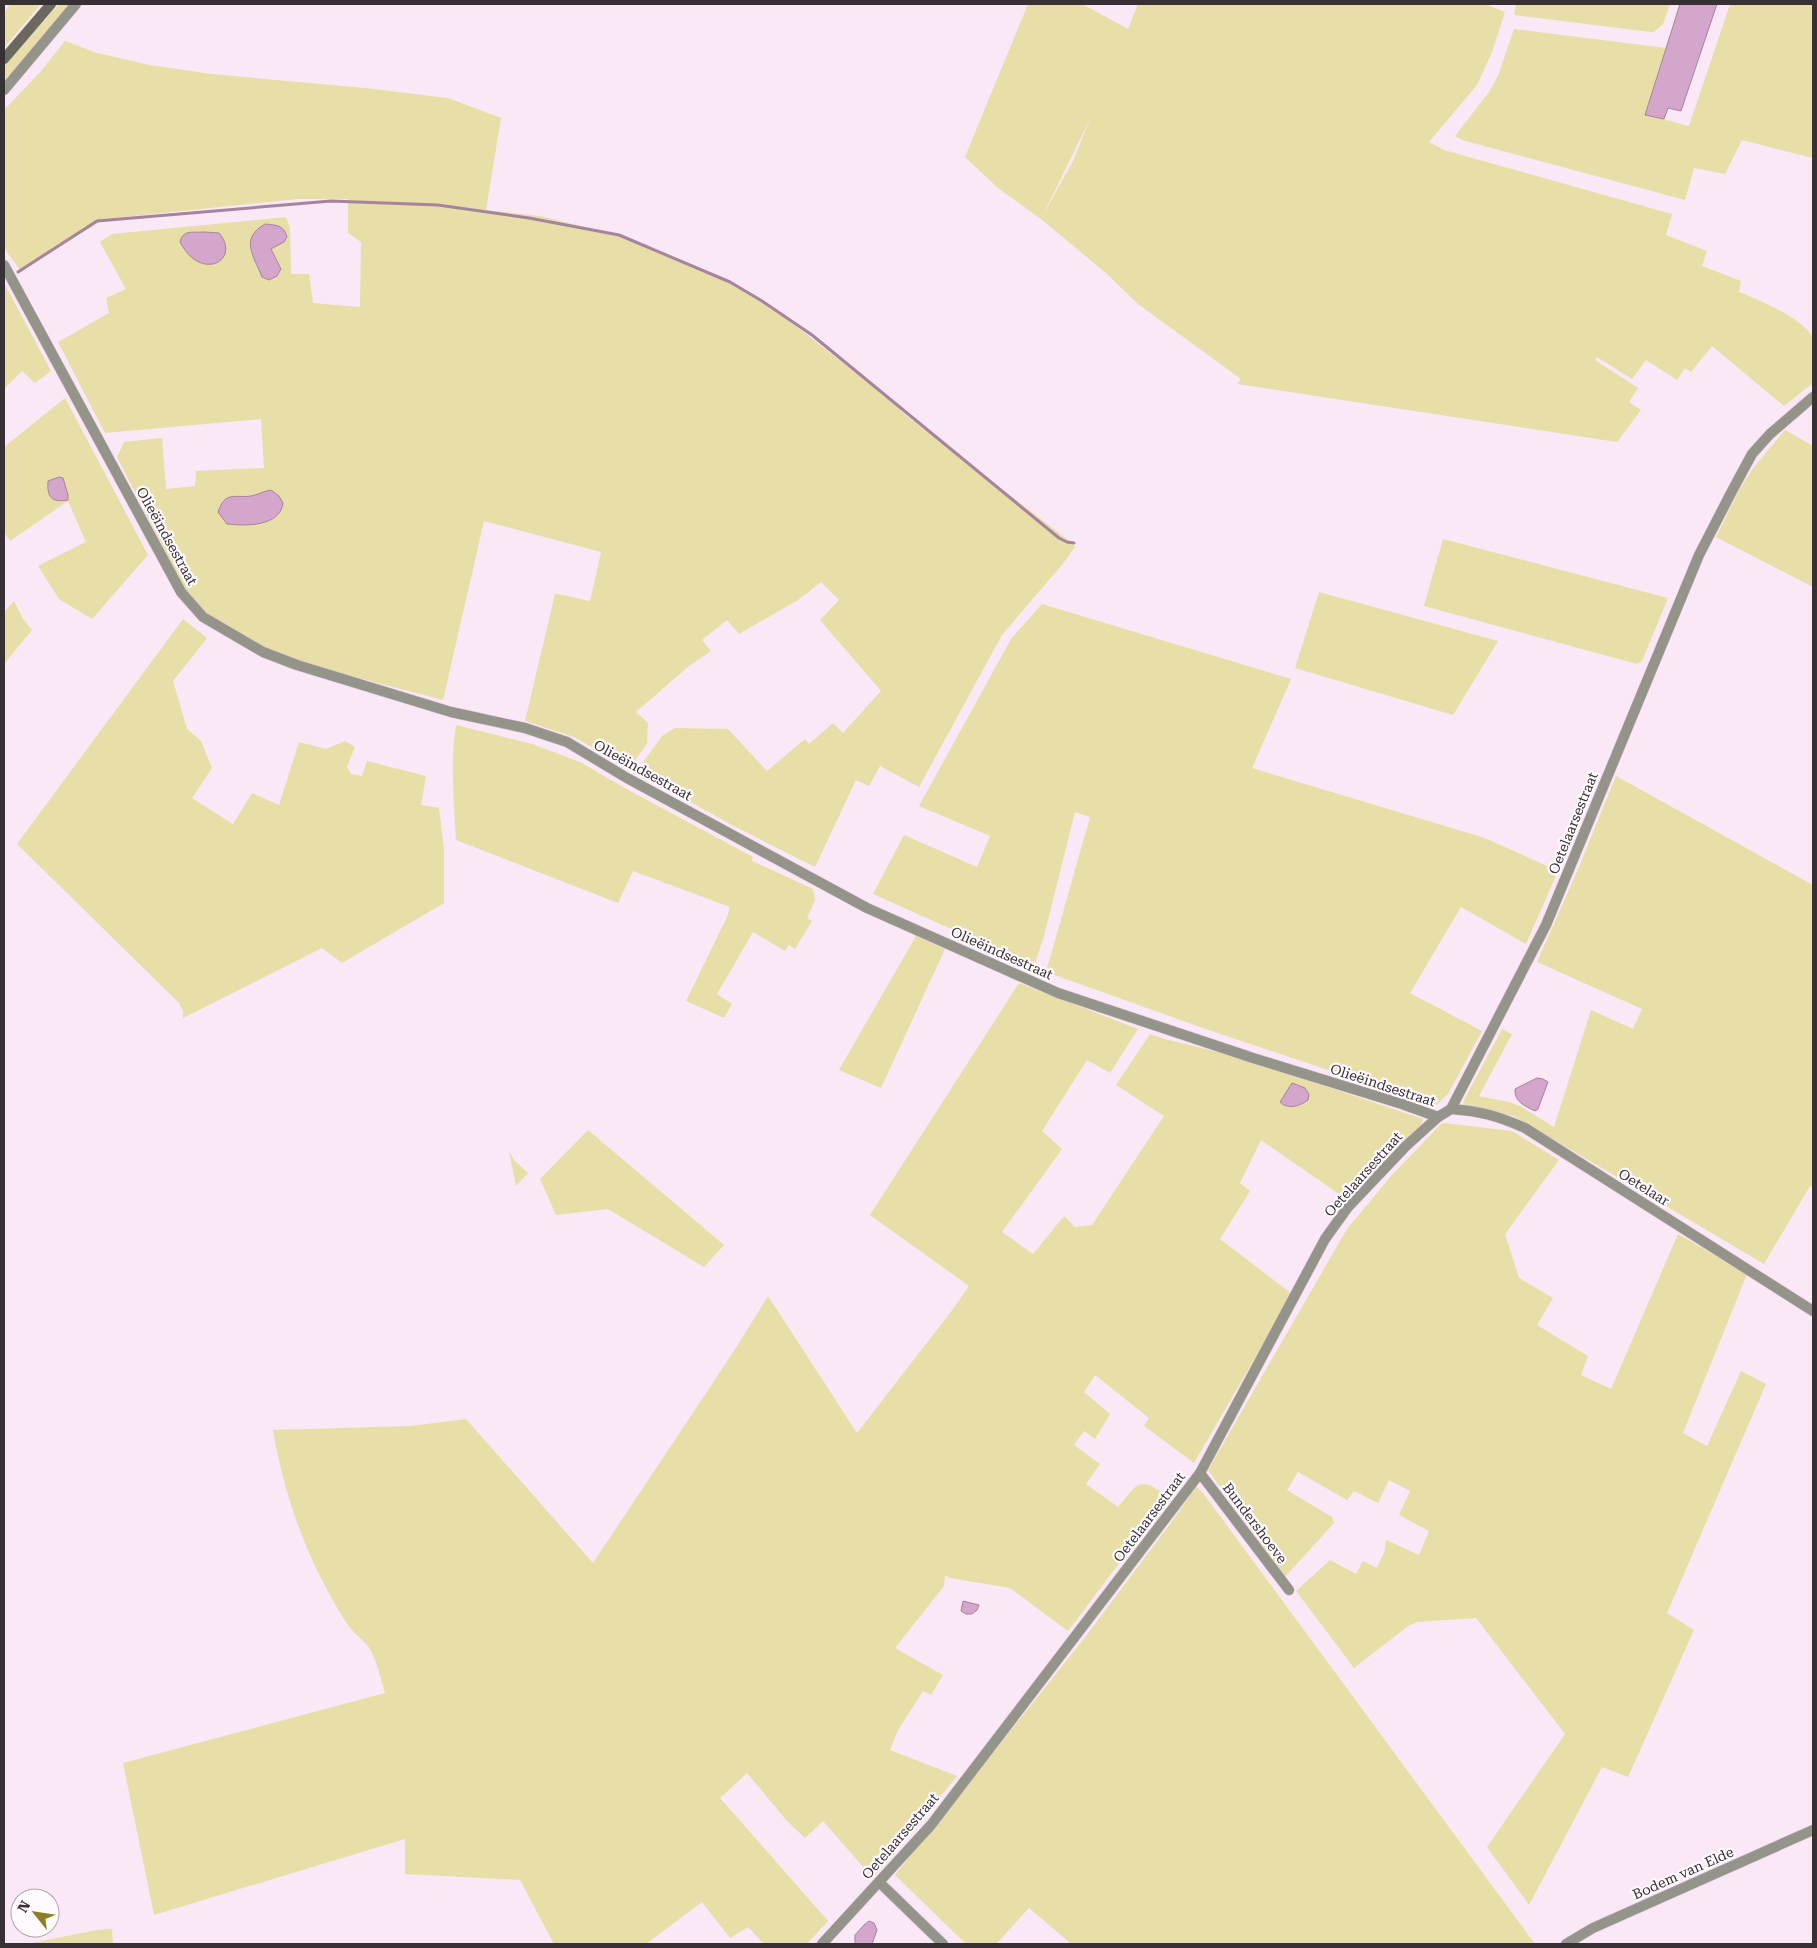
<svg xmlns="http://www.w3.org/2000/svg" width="1817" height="1948" font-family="'Roboto Serif',serif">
<rect width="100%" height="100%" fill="#fae8f6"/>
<!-- green -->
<g fill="#e8dea7" fill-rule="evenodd">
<polygon points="10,4 41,4 4,48 4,13"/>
<polygon points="59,4 72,4 4,86 4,65"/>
<path d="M1028,4H1082L1128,29L1138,4H1485L1505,12L1492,52L1477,85L1429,142L1444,150L1672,214L1666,235L1707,251L1702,266L1741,281L1739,292C1755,298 1810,321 1813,340C1816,353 1813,370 1813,383L1784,406L1712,346L1691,372L1685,368L1677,380L1646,360L1632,379L1597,357L1595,360L1638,388L1629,402L1641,410L1617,442L1237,384L1241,379L1138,304L1107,274L1041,219L998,188L965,157ZM1091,117L1073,161L1042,217Z"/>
<polygon points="1516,4 1670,4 1663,24 1654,32 1650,32 1515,15 1514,14"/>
<polygon points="1730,4 1813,4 1813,158 1742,140 1725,174 1694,168 1685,200 1462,140 1455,136 1489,92 1498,76 1514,29 1666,48 1645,114 1689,126"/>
<path d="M65,41L97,53L150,65L211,74L365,88L448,98L501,118L486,210L540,216L606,232L688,263L718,277L757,298L787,319L895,404L903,413L1072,543L1075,547L1065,561L1002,635L919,787L880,766L869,786L856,780L815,867L732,825L636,772L662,736L675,728L728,729L767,771L805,739L809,744L833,723L843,733L881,691L820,620L839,600L821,582L798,600L739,634L727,620L702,640L711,651L689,666L636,712L648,723L647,744L629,768L574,737L525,721L555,594L553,593L590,601L601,552L484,521L443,700L282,658L222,630L190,600L117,457L124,442L162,438L166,489L195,486L196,471L264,468L261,419L105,433L58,342L109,313L106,298L126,289L100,242L112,234L286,217L290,228L291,274H309L313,303L360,307L361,242L348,233V199H298L105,219L20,270L4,248V110L41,71ZM191,232L197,233L190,257L183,248ZM287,236L284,242L271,249L281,269L277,276L266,279L262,277L250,250ZM266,491L274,518L247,525L227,524L245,495L251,496Z"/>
<polygon points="4,283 51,371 35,383 22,371 4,389"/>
<polygon points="65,398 148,555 92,619 59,599 38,566 86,542 68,501 10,541 4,532 4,447"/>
<polygon points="1785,430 1813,446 1813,587 1716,537 1739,490 1754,467"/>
<polygon points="1443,539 1668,598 1642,661 1637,664 1424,606"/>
<polygon points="1319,592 1498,641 1453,715 1295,668"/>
<polygon points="14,601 23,619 32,630 4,664 4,612"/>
<polygon points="1042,604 1291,679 1252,768 1485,838 1558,871 1526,944 1461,907 1410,993 1482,1031 1448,1094 1435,1106 1200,1027 1046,972 1090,817 1075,812 1044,936 1034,966 873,894 904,835 977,867 990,836 919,806 1011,639"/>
<polygon points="183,619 207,638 173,681 187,729 201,741 212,768 192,798 233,824 252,793 279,805 299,742 326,749 345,741 355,747 347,767 351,774 362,776 367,761 426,776 421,805 439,808 444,849 444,903 342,963 322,948 183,1018 183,1011 179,1003 17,844"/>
<path d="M456,725L532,744L580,762L630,791L753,857L752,861L813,889L815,900L807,918L812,921L795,949L789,945L785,951L753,932L717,994L732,1004L724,1018L686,1001L727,917L730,907L633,871L618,903L456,840C454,802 450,764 456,725Z"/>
<path d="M1616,776L1813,885V1187L1810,1186L1764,1264L1514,1116C1497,1111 1479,1114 1463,1105L1464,1100L1502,1029L1512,1034L1479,1096L1509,1102L1520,1106L1554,1127L1591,1010L1633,1029L1642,1009L1537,962L1579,867Z"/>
<polygon points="916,936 945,949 881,1088 839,1070"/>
<path d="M1019,983L1138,1029L1110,1073L1087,1060L1042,1131L1062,1149L1002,1232L1033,1254L1064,1216L1075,1227L1092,1225L1164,1116L1116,1085L1150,1034L1161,1038L1242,1058L1423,1119L1422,1124L1349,1201L1261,1140L1240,1183L1250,1191L1220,1239L1292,1294L1194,1463L1144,1426L1149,1418L1095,1375L1084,1392L1110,1414L1095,1439L1084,1431L1074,1445L1100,1464L1086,1484L1118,1507C1140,1481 1138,1476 1169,1497L1068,1631L1010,1588L950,1578L945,1575L944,1586L895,1648L943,1675L931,1695L923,1691L898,1730L890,1750L957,1776L885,1865L872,1877L823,1821L805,1838L787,1821L747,1773L720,1798L828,1921L807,1944H764L748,1927L730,1938L702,1902L646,1944H554L520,1880L405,1874V1839L154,1915L123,1763L385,1693C381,1680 378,1665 372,1653C368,1643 359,1638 352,1630C340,1615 330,1595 321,1578C298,1534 281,1479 273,1430L411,1426L466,1419L593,1563L734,1351L768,1296L857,1433L953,1309L969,1286L870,1215Z"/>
<polygon points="1445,1123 1512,1131 1559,1160 1505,1234 1519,1278 1553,1298 1537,1325 1588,1356 1581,1375 1611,1389 1678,1234 1747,1274 1683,1433 1707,1446 1741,1371 1766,1384 1667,1613 1694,1630 1628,1777 1602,1767 1529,1905 1487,1847 1565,1734 1476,1618 1417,1622 1408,1626 1354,1668 1296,1591 1330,1560 1356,1574 1363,1561 1377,1568 1385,1550 1386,1540 1419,1555 1429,1531 1399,1515 1410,1491 1389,1480 1378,1503 1354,1491 1347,1500 1298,1472 1287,1490 1332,1517 1334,1523 1285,1577 1208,1470 1347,1229 1392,1175 1441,1124"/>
<polygon points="588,1130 724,1245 704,1267 608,1209 556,1215 540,1179"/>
<polygon points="509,1151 514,1160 528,1173 516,1186"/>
<polygon points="1197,1487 1203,1493 1535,1944 1068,1944 1069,1942 1029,1908 996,1944 966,1944 895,1875 1083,1640 1176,1516 1194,1489"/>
<polygon points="112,1929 113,1944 27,1944 97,1930"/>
</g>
<!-- water -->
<g fill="#d5a6cb" stroke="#a6839e">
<polygon points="1680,4 1717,4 1681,111 1668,108 1664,119 1645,115"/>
<path d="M265,224C276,225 284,225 287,237L284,242L271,249L281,269L277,276L269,280L262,277C254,256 239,239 265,224Z"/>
<path d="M204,232L219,233C242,260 201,283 180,242C183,229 193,233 204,232Z"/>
<path d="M59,477L63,478L68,495V500C51,503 47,497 48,481Z"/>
<path d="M271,490L279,496L283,503C280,527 245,526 227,524L218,512C225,491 234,498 251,496C257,495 264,491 271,490Z"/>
<path d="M1537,1078L1543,1079L1548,1082L1538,1109L1535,1111C1525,1106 1514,1102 1515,1089Z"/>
<path d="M1292,1083L1305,1088L1309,1094L1308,1100C1300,1106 1288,1110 1280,1102Z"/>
<polygon points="963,1601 979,1605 977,1610 972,1614 966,1614 961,1611"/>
<polygon points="869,1921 874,1923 877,1930 872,1944 855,1944 855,1935 864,1925"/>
</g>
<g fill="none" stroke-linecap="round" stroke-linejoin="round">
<!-- stream -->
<polyline stroke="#a6839e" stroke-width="3" points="18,272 97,221 331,201 438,205 529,218 619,235 730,282 762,301 812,335 1059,538 1067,542 1074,543"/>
<defs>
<g id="street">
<polyline points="4,90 76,4"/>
<polyline points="4,265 181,592 203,617 263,652 297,665 451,712 525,728 567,742 627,778 867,908 1058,993 1253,1058 1402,1104 1438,1117"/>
<path d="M1451,1109C1480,1111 1498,1116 1525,1128L1813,1311"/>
<polyline points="1200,1473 1289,1590"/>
<polyline points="879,1882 943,1944"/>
<polyline points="822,1944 931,1825 1200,1473 1325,1239 1348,1207 1406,1146 1438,1117 1451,1109 1546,925 1699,555 1732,491 1752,454 1770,434 1813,397"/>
<polyline points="1566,1944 1593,1928 1813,1830"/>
</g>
<polyline id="secondary" points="4,59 51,4"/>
</defs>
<!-- street casing -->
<use href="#street" stroke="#d3c3cf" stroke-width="11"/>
<!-- secondary casing -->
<use href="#secondary" stroke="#d3c3cf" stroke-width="11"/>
<!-- street -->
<use href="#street" stroke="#95948b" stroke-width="10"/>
<!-- secondary -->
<use href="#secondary" stroke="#6b695d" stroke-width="10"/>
</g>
<g text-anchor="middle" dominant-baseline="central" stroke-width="4.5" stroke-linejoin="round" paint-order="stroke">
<!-- street labels -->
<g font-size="14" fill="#373035" stroke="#fefafd">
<text transform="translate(167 536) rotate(61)">Olieëindsestraat</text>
<text transform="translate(643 770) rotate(29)">Olieëindsestraat</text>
<text transform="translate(1573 823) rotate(-68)">Oetelaarsestraat</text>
<text transform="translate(1002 953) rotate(24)">Olieëindsestraat</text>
<text transform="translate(1383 1085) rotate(18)">Olieëindsestraat</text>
<text transform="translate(1363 1174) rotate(-48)">Oetelaarsestraat</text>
<text transform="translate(1644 1187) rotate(32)">Oetelaar</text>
<text transform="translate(1149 1517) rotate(-53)">Oetelaarsestraat</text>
<text transform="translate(1255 1523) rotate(53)">Bundershoeve</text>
<text transform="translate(900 1836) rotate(-49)">Oetelaarsestraat</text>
<text transform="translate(1683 1873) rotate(-24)">Bodem van Elde</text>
</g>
</g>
<!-- border -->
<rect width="1817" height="1948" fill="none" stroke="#373035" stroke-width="10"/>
<!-- north arrow -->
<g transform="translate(35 1913) rotate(300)"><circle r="24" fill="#fefafd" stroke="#aea9ad"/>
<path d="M0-4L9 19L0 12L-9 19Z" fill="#8d7e25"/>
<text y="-8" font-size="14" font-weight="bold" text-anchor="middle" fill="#373035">N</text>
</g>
</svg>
